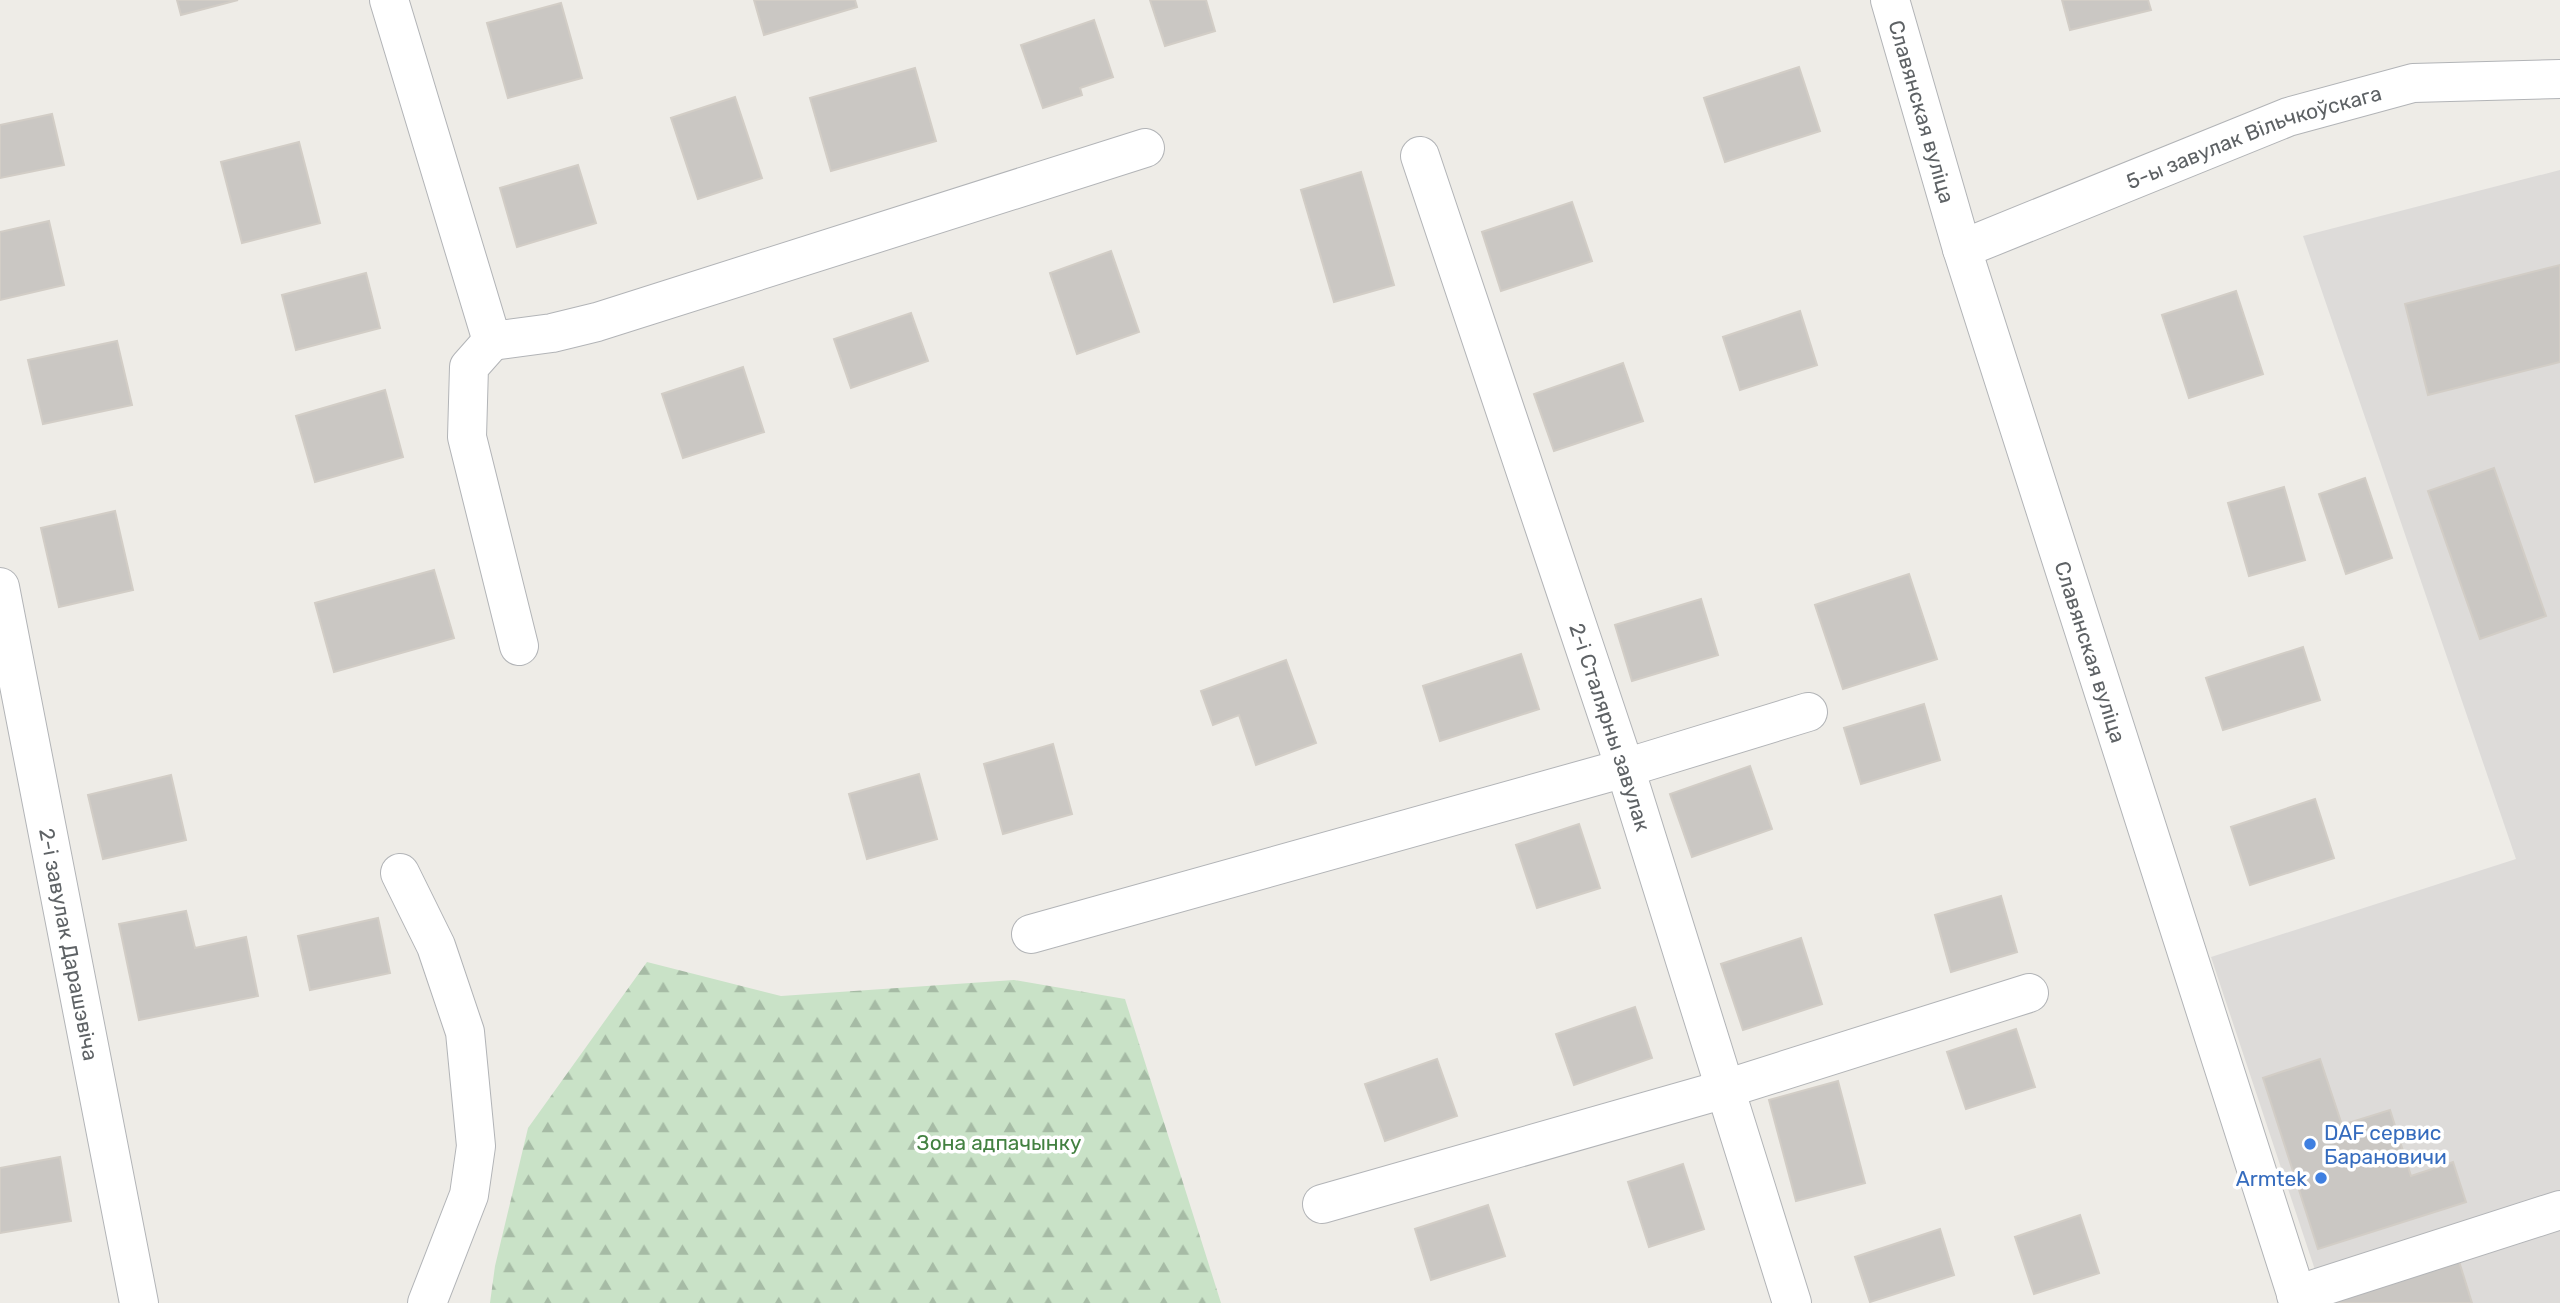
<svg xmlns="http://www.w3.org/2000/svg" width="2560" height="1303" font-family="Rubik,sans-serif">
<defs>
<pattern id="forest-firs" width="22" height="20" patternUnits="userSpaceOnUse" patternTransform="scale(1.75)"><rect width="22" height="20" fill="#c9e2c7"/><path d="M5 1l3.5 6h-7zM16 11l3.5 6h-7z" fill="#a6bba5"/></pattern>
</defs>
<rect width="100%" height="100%" fill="#eeece7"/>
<!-- industrial -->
<polygon fill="#dddbd9" points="2560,170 2560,1303 2326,1303 2211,957 2516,859 2303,236"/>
<!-- forest -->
<polygon fill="url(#forest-firs)" points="647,962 781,996 1014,980 1125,999 1221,1303 490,1303 495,1266 528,1128"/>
<!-- building -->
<g fill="#cac7c3" stroke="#d2cdc6" stroke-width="2">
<polygon points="177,0 238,0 181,15"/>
<polygon points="754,0 855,0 857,7 764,35"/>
<polygon points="1150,0 1206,0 1215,31 1165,46"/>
<polygon points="2062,0 2148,0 2151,10 2070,30"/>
<polygon points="561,3 582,78 508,98 487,23"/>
<polygon points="1094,20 1113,77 1080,88 1082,95 1043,108 1021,45"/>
<polygon points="1799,67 1820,131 1725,162 1704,98"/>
<polygon points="915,68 936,141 831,171 810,98"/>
<polygon points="735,97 762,178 698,199 671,118"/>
<polygon points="52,114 64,165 0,178 0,125"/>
<polygon points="299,142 320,223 242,243 221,162"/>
<polygon points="578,165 596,223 517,247 500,188"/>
<polygon points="1361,172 1394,285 1334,302 1301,190"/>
<polygon points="1572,202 1592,261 1501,291 1482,232"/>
<polygon points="49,221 64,285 0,300 0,232"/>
<polygon points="1111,251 1139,332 1077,354 1050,273"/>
<polygon points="2560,265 2560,362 2428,395 2405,304"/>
<polygon points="366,273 380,328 296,350 282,295"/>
<polygon points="2236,291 2263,374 2189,398 2162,315"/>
<polygon points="1800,311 1817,365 1740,390 1723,337"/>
<polygon points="911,313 928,361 851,388 834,339"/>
<polygon points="117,341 132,405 43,424 28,360"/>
<polygon points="1623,363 1643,421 1554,451 1534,394"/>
<polygon points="743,367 764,432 683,458 662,394"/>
<polygon points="385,390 403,457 315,482 296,416"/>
<polygon points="2494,468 2546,616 2480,639 2428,491"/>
<polygon points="2365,478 2392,558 2346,574 2319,494"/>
<polygon points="2284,487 2305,560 2249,576 2228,503"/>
<polygon points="115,511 133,590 59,607 41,528"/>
<polygon points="434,570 454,638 334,672 315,603"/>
<polygon points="1909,574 1937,659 1843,689 1815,605"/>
<polygon points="1701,599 1718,655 1632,681 1615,625"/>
<polygon points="2303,647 2320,700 2223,730 2206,678"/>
<polygon points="1521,654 1539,709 1440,741 1423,686"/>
<polygon points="1286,660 1316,743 1256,765 1239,715 1213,725 1201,691"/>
<polygon points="1924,704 1940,760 1861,784 1844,728"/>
<polygon points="1053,744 1072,814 1003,834 984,764"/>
<polygon points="1750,766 1772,829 1692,857 1670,794"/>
<polygon points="919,774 937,839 867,859 849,794"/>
<polygon points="171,775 186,840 103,859 88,795"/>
<polygon points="2315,799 2334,858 2250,885 2231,827"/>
<polygon points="1579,824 1600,888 1537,908 1516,845"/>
<polygon points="2001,896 2017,952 1951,972 1935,915"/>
<polygon points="186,911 195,948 246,937 258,996 139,1020 119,924"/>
<polygon points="378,918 390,973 310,990 298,936"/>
<polygon points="1801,938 1822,1004 1743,1030 1721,964"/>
<polygon points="1635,1007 1652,1058 1574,1085 1556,1034"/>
<polygon points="2016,1029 2035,1087 1966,1109 1947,1052"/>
<polygon points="1437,1059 1457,1116 1385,1141 1365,1084"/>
<polygon points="2320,1059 2342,1125 2390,1110 2411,1176 2453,1162 2466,1202 2318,1249 2263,1078"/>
<polygon points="1838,1081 1865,1183 1796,1201 1769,1100"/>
<polygon points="60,1157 71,1221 0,1233 0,1168"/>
<polygon points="1683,1164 1704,1229 1649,1247 1628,1182"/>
<polygon points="1488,1205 1505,1256 1431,1280 1415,1229"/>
<polygon points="2080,1215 2099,1273 2034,1294 2015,1237"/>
<polygon points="1940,1229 1954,1275 1870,1302 1855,1257"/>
<polygon points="2457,1255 2472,1303 2337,1303 2334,1293"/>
</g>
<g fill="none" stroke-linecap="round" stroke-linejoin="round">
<defs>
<g id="minor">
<polyline points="389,0 492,341 552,333 597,322 1145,148"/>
<path id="s1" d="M1890,0L1962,249L2299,1303"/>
<path id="s2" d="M1420,156L1625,768L1792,1303"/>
<path id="s3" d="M1962,249L2288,117L2413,83L2560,79"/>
<polyline points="492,341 469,367 467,437 519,646"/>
<path id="s4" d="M0,587L139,1303"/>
<polyline points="400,873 436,946 465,1032 476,1146 469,1195 427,1303"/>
<polyline points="1031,934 1625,768 1808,712"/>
<polyline points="1322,1204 1725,1089 2029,993"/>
<polyline points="2296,1295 2560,1210"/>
</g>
</defs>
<!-- minor casing -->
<use href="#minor" stroke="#b2b4b7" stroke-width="40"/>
<!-- minor -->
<use href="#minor" stroke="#fff" stroke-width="38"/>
</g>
<!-- markers -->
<g fill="#3f7fe0" stroke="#fff" stroke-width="2.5">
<circle cx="2310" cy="1144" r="7"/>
<circle cx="2321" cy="1178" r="7"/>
</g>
<g text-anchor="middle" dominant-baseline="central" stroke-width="7" stroke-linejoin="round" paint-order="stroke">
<!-- street labels -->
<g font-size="21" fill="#5e6265" stroke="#fff">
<text stroke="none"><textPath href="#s1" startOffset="116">Славянская вуліца</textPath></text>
<text stroke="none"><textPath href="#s3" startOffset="313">5-ы завулак Вільчкоўскага</textPath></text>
<text stroke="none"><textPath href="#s1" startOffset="682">Славянская вуліца</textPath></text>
<text stroke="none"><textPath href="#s2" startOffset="602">2-і Сталярны завулак</textPath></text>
<text stroke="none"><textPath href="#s4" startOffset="364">2-і завулак Дарашэвіча</textPath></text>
</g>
<!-- shop labels -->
<g font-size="21" fill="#366cbe" stroke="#fff" text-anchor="start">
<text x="2324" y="1132">DAF сервис<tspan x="2324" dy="24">Барановичи</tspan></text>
<text x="2307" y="1178" text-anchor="end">Armtek</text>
</g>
<!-- park labels -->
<g font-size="21" fill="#438141" stroke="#fff">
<text x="999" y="1142">Зона адпачынку</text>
</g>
</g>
</svg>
